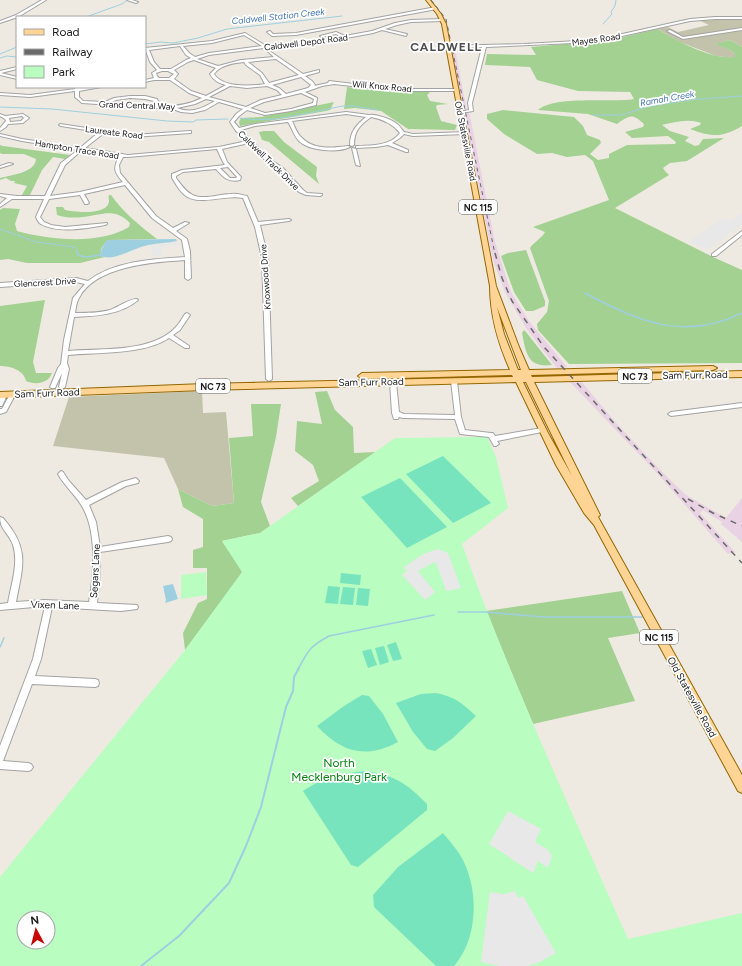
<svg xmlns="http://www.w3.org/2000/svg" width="742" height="966" font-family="Figtree,sans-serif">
<rect width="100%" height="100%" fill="#efeae1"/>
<!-- industrial -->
<g fill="#e8d2e3">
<polygon points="451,49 455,49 467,111 464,111"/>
<polygon points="464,112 468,112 470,116 495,242 511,292 529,321 567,367 557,368 541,348 526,328 505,292 493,260"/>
<polygon points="580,380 617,424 662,472 686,495 726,518 742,498 742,542 721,524 722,522 703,510 700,513 735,552 728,554 657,473 569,381"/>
</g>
<!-- construction -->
<g fill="#c3c3ac">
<polygon points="709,19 742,19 742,47 730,40 716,44 730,50 735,54 735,58 716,56 680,42 657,29 668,27 678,32 709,25 698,20"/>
<polygon points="202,391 203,413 226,412 234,503 212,506 178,489 164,458 53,446 69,397"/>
</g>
<!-- forest -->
<g fill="#a3d192">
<path d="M657,29C678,41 711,60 735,57V54L730,50L715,44L730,40L742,47V126C723,138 710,137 690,129L700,125L701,123C689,118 674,122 662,125L670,131L689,137L685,141L695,146L699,145L703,139L724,138L687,161L670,163L663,168L665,171L669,175L615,208L713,257L742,270V363L569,364L538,330L537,324L547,312L549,301L530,248C534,242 542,238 545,232L533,227L609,200L593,161L585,155L567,157L552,153L537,154L504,134L487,119V114L503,110L574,117L583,126L587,135L600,140L601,143L590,154L598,160L609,158V154L627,145L675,144L676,142L668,136L632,138L625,132L643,127L644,124C632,113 630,115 617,124L588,114L538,110C555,95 611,103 634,99L630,92L578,91L537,80L530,67L485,65L487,54L536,55L531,47L611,40Z"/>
<polygon points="347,87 381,91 430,92 427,95 430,101 448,104 437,105 436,107 441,121 457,125 455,130 408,129 381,111 355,108 344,109"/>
<polygon points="334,102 330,110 326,111 240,126 239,122 241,118 261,117"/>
<polygon points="264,131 274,131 284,142 317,167 316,176 319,184 269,142 262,140 259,132"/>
<path d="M0,145L3,146L70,155L65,159L53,157L42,170L30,195H22L27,186L14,183L15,181H11L6,178L0,180V178C11,175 35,173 36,159L24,154H2L0,153Z"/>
<path d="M109,195H111C124,213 140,226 157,239L109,240C104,243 99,250 101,256L105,257L80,263H27L8,259L0,260V210L3,208L20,209L15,224L17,231C49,240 100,245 129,227L130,223C114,207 102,215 83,217C74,218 66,218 57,215L56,207H63L65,210C74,212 108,216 109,201C109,199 108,197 109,195Z"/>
<polygon points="526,250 545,301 545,306 533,311 526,311 514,292 501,256 508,253"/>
<path d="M45,300L33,362L36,373H52C48,384 35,385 26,381C24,370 10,366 0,366V306Z"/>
<path d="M524,330L526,332L552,365C528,368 526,354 522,333Z"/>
<polygon points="327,391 335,410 353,427 354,453 376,452 298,506 291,498 319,481 313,465 295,451 297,421 322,424 315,392"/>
<polygon points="251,404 281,404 276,437 261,502 270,526 260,533 222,541 243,572 185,650 183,633 198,603 207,599 207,568 193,568 193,550 203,547 203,519 183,507 178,489 212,506 234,503 229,438 253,436"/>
<polygon points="622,591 640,633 608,638 635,701 533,724 486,611"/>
</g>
<!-- park -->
<g fill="#b9fdc1" fill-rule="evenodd">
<path d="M487,437L496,457L508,508L462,544C510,678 570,808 628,939L742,913V966H0V877L185,650L242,572L222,541L260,533L395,438ZM24,918H48V942H24Z"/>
<polygon points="206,572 207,595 181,599 181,575"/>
</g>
<!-- pitch -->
<g fill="#78e4bd">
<polygon points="443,456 491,503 453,523 406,474"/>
<polygon points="400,478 447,527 407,548 361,497"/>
<polygon points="341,573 361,575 360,585 340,583"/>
<polygon points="328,586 340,587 338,604 325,603"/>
<polygon points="343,587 355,588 353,605 340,604"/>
<polygon points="358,588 370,589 368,606 356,605"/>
<polygon points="396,642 402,659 393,661 387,645"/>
<polygon points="384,646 389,662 380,665 375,648"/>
<polygon points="371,649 377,665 368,668 362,651"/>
<path d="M436,693C455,697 462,703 476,716L453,738L435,751L427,749L413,732L396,703L421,694Z"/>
<path d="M362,695L369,696L383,714L398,742C366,759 342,753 317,726L344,706Z"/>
<path d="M366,771C396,776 406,783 427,804V810L358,867L351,865L303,791C323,777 343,773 366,771Z"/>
<path d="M443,833C450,842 458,850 463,860C479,892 478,939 454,966H436L374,907L373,895L398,867Z"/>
</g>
<!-- parking -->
<g fill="#e8e8e8">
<polygon points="742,213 742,225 708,249 689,242 721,219 731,220"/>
<polygon points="179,242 179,245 161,247 161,255 152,256 151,245"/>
<polygon points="438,549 448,553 461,588 446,591 437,565 434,562 418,571 435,592 425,600 402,575 406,572 407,570 403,568 423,554"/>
<polygon points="508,811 541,829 535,842 547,849 552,856 548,868 538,861 533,873 489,844"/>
<polygon points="515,891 518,898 523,896 556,953 540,962 528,966 499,966 481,962 490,892 504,894"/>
</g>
<!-- water -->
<g fill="#9ecfe0">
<path d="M176,239L177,241C168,243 158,243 149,245C135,247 114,262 101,256L100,253L105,242L109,240Z"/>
<polygon points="173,584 178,599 165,603 166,600 163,586"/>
</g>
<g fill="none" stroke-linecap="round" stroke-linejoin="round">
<!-- stream-far2 -->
<g stroke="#9ecfe0" stroke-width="1">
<polyline points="86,17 122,4 126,1"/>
<polyline points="603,24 612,14 611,12 615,6 616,0"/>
<polyline points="145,44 161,42 173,43 198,38 227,29 342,16"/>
<polyline points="0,54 17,47"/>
<polyline points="0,58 7,56 17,57"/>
<polyline points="0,107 52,109 167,121 193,122 196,120 228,119"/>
<polyline points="594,115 622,115 646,107 688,100 742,96"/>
<path d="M240,118C273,124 310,112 343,106H354L378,110"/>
<polyline points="0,229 36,242 74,247 76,248 78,254"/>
</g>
<!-- stream-far1 -->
<g stroke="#9ecfe0" stroke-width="1.5">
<polyline points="77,253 78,255 85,257 102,255"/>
<path d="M585,293C638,321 684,342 742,313"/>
<polyline points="458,612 484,612 544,617 642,617"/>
<polyline points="0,647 4,638"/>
<path d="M298,669C309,650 309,647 329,636L434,615"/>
</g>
<!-- stream -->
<polyline stroke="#9ecfe0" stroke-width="2" points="141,966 179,936 229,883 246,846 261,807 286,707 293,691 294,677 299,668"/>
<defs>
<g id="minor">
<polygon points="42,0 46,0 18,17 0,23 0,21 16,15"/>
<polygon points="127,0 132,0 138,2 136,3"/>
<polygon points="436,7 437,9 296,35 272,36 267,32 270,31 273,34 296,33"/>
<polygon points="715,17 742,17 742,19 715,19 690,21 595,42 486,47 472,103 473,111 461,113 459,112 469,110 468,103 482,47 449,48 448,46 524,44 595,40 690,19"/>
<path d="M442,19L443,21L411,22L397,25L385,29L407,34L406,36L382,30L373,33L341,39L268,48L271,52L303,74L319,70V72L305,76L312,81L315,85L314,86L328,83L329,81L397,89H456L458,90L457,91H397L334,84L322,86L305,92L317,98L316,105L291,111L265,115L247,110L239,116L234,122L239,128L255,124L346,112L369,115C375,114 391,119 397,124C400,126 402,130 404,132L413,134L465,132L467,133L466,134L413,136L404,134L400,138L392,143L408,150V152H406L388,145L376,147L356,148V146H358C373,145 390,146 400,133C393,124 382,119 371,117C360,125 354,131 354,145L352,146L350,145C350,132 356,125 366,117L346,114L292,121C295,127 297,134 302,138C313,150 333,148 348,146L350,147C338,153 309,151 299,141C294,136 292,128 288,122L255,126L241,130L270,159L283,168L303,190L307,193L322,194V195L320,196L306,195L299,192L279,170L266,161L249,143L222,149L227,162L241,177L240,180C228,183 223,177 216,169L183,172L176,176V178C180,183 185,191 191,194C202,201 219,194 231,194C237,193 241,195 247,196L258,222L289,219L291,220L289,221L260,225L268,258L272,379L271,380L269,381L266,379L262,258L255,227L243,198C226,194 200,206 186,196C180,192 176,184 172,178V174L182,170L225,165L223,162L217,149L128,157H123L119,165L120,173L156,216L173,228L185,222L189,223L176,231L187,239L190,251L191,278L188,280L185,278V260C153,262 95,266 79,298C76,303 76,308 75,313C87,313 99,313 110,310C118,307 131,298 137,299L138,300C121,315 95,316 74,317L68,351C100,348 153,353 176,327C180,323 182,318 185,314L187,313L190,315L180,330L173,335L189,346V348H185L169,338C144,355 98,352 68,355L67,363L69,369L65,387L62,389L59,387L62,373L55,388H51L50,387L58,368L61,364L64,340L72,303L73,298L85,284L76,282L0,287V283L76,278L88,281C114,261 153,259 185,257L182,240L152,218L125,185L84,194L89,203L87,204H85L80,195L49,199L40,217L44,222L51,225L65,227L107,223V224L105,225C87,228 58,234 41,224C39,223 37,220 36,217L44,199H12L0,207V204L7,198L0,196V194L17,196H45L61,163L78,150L22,141L0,136V134L22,139L80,148L99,132L61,126L59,125L60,124L133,135L190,131H191V133L133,137L104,133L85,148L128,155L219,147L247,141L236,131L230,122L236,114L243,109L219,102L205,110L192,113L181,112L173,109L82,103L75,97V91L30,97L0,95V93L30,95L75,89V87H79V88L101,87L79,91V97L83,101L105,102L114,98L130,96H145L157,99L159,103L158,106C174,107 188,105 202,98L189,93L170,80H154L145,82V80L154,78L152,73L157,70L150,62L145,48L212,41L245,33L266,46L341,37L336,34L322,37L320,36L336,32L345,36L372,31L395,23L411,20ZM244,35L262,46L209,53L195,57L189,53L183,46L212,43ZM180,46L186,55L191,58L186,60L171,69H160L154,62L149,50ZM264,48L274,57L241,60L218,66L197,59L209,55ZM276,59L299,75L269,83L262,73L248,62ZM194,60L216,68L210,74C214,81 219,83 226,85L206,96L191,91L174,79L178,74L174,70L188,62ZM244,62L246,65L260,75L265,84C251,86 222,88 214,74C220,65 234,63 244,62ZM162,71H168L174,74L169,78H159L157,76L156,73ZM301,77L311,85L308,88L286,94L279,88L272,85ZM230,86L247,88L267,86L277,90L282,95L261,100L246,107L209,97ZM301,93L314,99L313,103L291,109L265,113L250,108L264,102ZM130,98L145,99L154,101L155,103L154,106L110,103L116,100ZM206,99L215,101C203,108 191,114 177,108L195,104ZM82,150L119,156C113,169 114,172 123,182L80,192L50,196L65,165ZM228,167L237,177L236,178H230L220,168Z"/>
<polygon points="742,28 742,30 683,39 667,31 670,30 683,37"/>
<polygon points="17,67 17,69 1,73 17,77 17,79 0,75 0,71"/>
<path d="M0,114L5,116L23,114L29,118L23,123L8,124L6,127L0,131V128L6,121L5,119L0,116ZM22,116L24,118L21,121L10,122L9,118Z"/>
<polygon points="352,148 356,149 360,166 356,165"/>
<polygon points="9,163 13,164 0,168 0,166"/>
<polygon points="742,231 742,235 716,256 712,256 712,254"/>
<polygon points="454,379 457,381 461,417 465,430 491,433 493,433 495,436 542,428 545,430 542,432 497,441 499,444 496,446 494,446 489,437 460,434 455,419 403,418 399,417 398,419 394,419 392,413 390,382 391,381 393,380 396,382 399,412 404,414 455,415 451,381"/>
<polygon points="4,393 7,395 2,406 0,406 0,397 2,394"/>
<polygon points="12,393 15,395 6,412 0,414 0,409 2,409 10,394"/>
<polygon points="742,403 742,407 671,416 668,414 671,412"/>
<path d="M61,471L63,472L69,481L86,500L122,482L136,478L139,481L138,483L126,486L89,505L96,522L100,547L168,536L171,537L172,539L171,541L168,542L100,552L99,585L97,603L137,605L138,607L137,609L121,611L52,607L41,659L35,676L95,679L98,680L99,683L98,686L95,687L32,684L3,761L28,763L31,764L33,767L31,770L28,771L0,769V746L33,659L45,606L0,610V604L8,603C11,585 19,563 13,545C9,533 0,530 0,517L3,518C30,549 23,565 16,602L44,600L89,602C94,575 97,533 83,508C77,496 65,487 58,474Z"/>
</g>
<path id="major" d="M426,0H430L441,14L446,24L496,286L519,347L529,370L713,366L717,368L713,370L531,375L532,377L742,371V377L534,382L600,515L598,517L742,775V793L738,791L594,525L584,513L556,465L516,382L204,390L0,398V392L204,384L513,377L512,375L362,379L358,376L362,373L510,370C498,343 490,316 490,286L442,24L437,14ZM497,307L521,370H518L516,365L504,334ZM523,382H526L572,476L548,433Z"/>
</defs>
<!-- minor casing -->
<use href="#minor" stroke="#a3a3a3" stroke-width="2"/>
<!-- major casing -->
<use href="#major" stroke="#946700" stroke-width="2"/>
<!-- minor -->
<use href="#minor" fill="#fff" fill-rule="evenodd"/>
<!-- major -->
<use href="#major" fill="#ffd495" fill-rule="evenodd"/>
<!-- rail-far1 -->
<polyline stroke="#6a6a6a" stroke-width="1" stroke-dasharray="4 4" stroke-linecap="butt" points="431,0 446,19 495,254"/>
<!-- rail -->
<g stroke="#6a6a6a" stroke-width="1.5" stroke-dasharray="6 6" stroke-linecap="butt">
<polyline points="495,253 502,278 512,301 544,347 742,563"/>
<polyline points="688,499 713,513 742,526"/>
</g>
</g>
<g text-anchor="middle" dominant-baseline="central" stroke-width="3.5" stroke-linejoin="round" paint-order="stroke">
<!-- far-water labels -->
<g font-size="9" font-style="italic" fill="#4377b2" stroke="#fff">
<text transform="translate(278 16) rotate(-6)">Caldwell Station Creek</text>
<text transform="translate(667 98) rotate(-10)">Ramah Creek</text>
</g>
<!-- far-street labels -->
<g font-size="9" fill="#1c1c1c" stroke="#fff">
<text transform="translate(596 39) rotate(-8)">Mayes Road</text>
<text transform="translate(306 42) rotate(-7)">Caldwell Depot Road</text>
<text transform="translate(382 86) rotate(5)">Will Knox Road</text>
<text transform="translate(137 105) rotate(2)">Grand Central Way</text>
<text transform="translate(114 132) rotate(7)">Laureate Road</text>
<text transform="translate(466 141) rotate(79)">Old Statesville Road</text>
<text transform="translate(77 149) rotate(9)">Hampton Trace Road</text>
<text transform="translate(269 160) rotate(44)">Caldwell Track Drive</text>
<text transform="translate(265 277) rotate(-94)">Knoxwood Drive</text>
<text transform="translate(45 282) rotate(-3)">Glencrest Drive</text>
</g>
<!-- shield labels -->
<g fill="#fff" stroke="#606060" stroke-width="1">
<rect x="459" y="200" width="38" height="14" rx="3"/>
<rect x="618" y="369" width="34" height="14" rx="3"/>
<rect x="196" y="379" width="34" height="14" rx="3"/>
<rect x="640" y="630" width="38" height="14" rx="3"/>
</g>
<g font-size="9" font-weight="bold" fill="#1c1c1c">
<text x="478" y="207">NC 115</text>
<text x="635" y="376">NC 73</text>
<text x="213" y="386">NC 73</text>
<text x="659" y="637">NC 115</text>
</g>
<!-- street labels -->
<g font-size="10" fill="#1c1c1c" stroke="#fff">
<text transform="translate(695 375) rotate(-1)">Sam Furr Road</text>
<text transform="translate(371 382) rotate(-1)">Sam Furr Road</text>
<text transform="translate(47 393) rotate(-2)">Sam Furr Road</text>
<text transform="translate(95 571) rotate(-87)">Segars Lane</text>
<text transform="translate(55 605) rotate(2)">Vixen Lane</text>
<text transform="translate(692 697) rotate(61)">Old Statesville Road</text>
</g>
<!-- far-district labels -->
<g font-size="12" font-weight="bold" letter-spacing="1" fill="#4f4f4f" stroke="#fff">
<text x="446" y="47">CALDWELL</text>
</g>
<!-- near-park labels -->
<g font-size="12" fill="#048111" stroke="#fff">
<text x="339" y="763">North<tspan x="339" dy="14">Mecklenburg Park</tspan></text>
</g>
</g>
<!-- legend -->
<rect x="16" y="16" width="130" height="72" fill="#ffffff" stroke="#a4a4a4"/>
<rect x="24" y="29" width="20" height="6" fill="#ffd495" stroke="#a4a4a4"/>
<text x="52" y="36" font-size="12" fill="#1c1c1c">Road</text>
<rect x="24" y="49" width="20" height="6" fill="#6a6a6a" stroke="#a4a4a4"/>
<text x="52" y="56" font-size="12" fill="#1c1c1c">Railway</text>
<rect x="24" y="66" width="20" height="12" fill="#b9fdc1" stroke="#a4a4a4"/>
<text x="52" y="76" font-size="12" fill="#1c1c1c">Park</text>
<!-- north arrow -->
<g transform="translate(36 930) rotate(353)"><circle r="19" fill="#ffffff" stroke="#a4a4a4"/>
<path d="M0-3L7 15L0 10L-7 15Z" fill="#c80500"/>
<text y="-6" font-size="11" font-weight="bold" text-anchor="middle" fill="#1c1c1c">N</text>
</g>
</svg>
